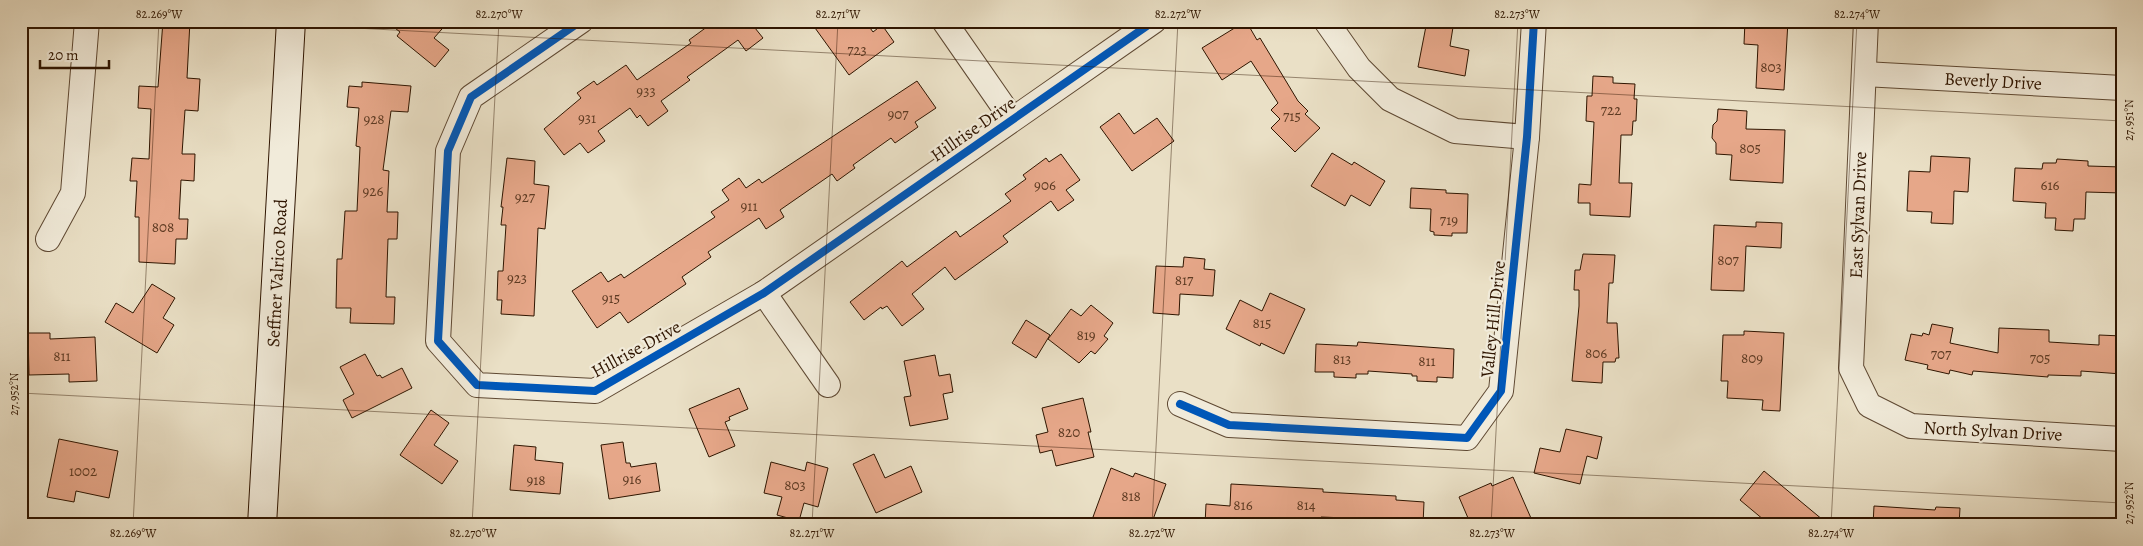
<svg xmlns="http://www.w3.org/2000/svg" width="2143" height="546" font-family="Alegreya,serif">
<rect width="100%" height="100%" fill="#eae0c6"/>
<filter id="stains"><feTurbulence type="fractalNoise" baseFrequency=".004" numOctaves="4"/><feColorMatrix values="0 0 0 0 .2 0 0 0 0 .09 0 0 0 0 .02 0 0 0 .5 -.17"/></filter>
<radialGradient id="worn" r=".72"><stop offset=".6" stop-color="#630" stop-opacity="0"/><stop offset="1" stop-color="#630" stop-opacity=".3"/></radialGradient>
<!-- building -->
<g fill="#e6a789" stroke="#2f1500">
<polygon points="163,21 190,21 187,78 200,79 198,111 185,110 182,154 195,154 194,181 181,180 179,219 188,219 187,239 176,239 175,264 139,262 139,217 135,217 137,181 130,181 132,158 149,159 151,109 138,108 139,86 158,87"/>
<polygon points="386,21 449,21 434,38 449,50 435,67 397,36 400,32"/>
<polygon points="715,21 765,21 755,28 763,38 746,51 738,40 687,77 690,80 661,101 668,111 648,126 640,115 637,118 630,108 598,131 605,141 588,153 580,143 564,155 544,129 581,98 577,93 594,81 597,85 626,65 637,80 691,43 689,40"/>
<polygon points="810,21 865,21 873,32 882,25 894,42 849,75"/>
<polygon points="1246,21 1257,40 1260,38 1298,101 1308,111 1305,114 1320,128 1295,152 1271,128 1280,119 1271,110 1278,103 1251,61 1222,80 1202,48"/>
<polygon points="1427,21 1454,21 1450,46 1469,50 1465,76 1418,67"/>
<polygon points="1745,21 1788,21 1784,90 1756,88 1758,45 1744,44"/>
<polygon points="1593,76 1613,77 1613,83 1635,84 1634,99 1637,99 1636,121 1633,121 1632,135 1621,135 1619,183 1632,183 1630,217 1590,215 1590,203 1578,203 1579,184 1591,185 1594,122 1586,121 1587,96 1592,96"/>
<polygon points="917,81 936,108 915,122 918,127 895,143 891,138 853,165 855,168 837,181 832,174 780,210 784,217 766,229 759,218 708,252 711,257 682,277 686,284 628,323 620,312 597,328 572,291 601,272 608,282 621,274 624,278 715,217 711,212 729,200 722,190 739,178 746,188 759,179 762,183"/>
<polygon points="362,82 411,86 408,112 391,111 383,170 389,171 387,212 398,212 397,239 388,239 386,297 395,297 394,324 350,323 351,308 336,308 337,259 342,259 345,211 357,211 360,147 356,146 359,108 347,107 349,86 362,87"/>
<polygon points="1718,109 1747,111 1746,129 1785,130 1783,183 1730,180 1732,155 1716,154 1716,143 1712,138 1713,125 1717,121"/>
<polygon points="1119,113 1134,134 1157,118 1174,141 1132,171 1100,127"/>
<polygon points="1332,153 1352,165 1354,162 1385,181 1370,206 1351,195 1345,206 1311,186"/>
<polygon points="1061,154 1080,180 1066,190 1074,200 1058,211 1051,201 1003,236 1008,242 955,280 945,267 912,294 924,309 902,326 887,306 882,309 881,307 864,320 850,302 902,261 907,267 956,231 960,237 1011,201 1005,194 1026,179 1023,175 1046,158 1049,162"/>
<polygon points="1931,156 1970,158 1968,192 1954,191 1953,224 1931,223 1932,212 1907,211 1909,171 1930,172"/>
<polygon points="507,158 535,161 534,184 549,186 545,229 538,228 534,316 501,314 502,300 497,300 498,271 503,271 506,225 501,225 503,207 501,207"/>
<polygon points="2057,159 2088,161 2088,166 2122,167 2122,193 2086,192 2085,219 2074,219 2073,231 2055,230 2056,218 2045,218 2046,203 2013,201 2015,168 2042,169 2043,163 2056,163"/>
<polygon points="1411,188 1446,190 1446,193 1468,194 1467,233 1452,233 1452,236 1434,235 1434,232 1430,231 1431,209 1410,208"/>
<polygon points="1756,222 1782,223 1781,248 1746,246 1744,291 1711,290 1714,225 1756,227"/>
<polygon points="1583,254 1615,255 1613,283 1609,283 1607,323 1617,323 1619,358 1616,358 1615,362 1603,362 1602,383 1572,381 1579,306 1579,290 1574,290 1575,270 1580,270"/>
<polygon points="1184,257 1205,259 1204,269 1215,270 1213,296 1180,294 1179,315 1153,313 1156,266 1183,267"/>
<polygon points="152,284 175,298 163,318 174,325 157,353 105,322 116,303 133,313"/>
<polygon points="1270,293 1305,309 1284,354 1261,343 1260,346 1226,329 1240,300 1262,311"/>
<polygon points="1091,305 1113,323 1104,336 1108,339 1095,354 1091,351 1079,363 1048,339 1071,309 1081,316"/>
<polygon points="1026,320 1050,335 1036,358 1012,343"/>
<polygon points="1932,324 1953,328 1950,343 1998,353 1999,328 2049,330 2049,342 2099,345 2099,335 2122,336 2122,374 2081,371 2081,376 2048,375 2048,377 1973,371 1972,375 1950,370 1949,374 1927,369 1928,365 1905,360 1911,334 1922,336 1923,333 1929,335"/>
<polygon points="1744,331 1784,333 1780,411 1762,410 1763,400 1727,398 1728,381 1721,381 1723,335 1744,335"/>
<polygon points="28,333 50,333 50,339 95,337 97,381 69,382 69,374 29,375"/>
<polygon points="1358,342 1454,349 1453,378 1437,377 1437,382 1417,381 1417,376 1412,376 1412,374 1368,371 1368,374 1356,374 1356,378 1334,377 1334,372 1315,372 1316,344 1357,346"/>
<polygon points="365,354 377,376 380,375 382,378 402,368 412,388 352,418 343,400 354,394 340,367"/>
<polygon points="935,355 939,376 950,374 953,392 943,394 948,419 910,426 904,397 911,396 904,361"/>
<polygon points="739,388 748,409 729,417 730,420 725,422 735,446 709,457 689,409"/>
<polygon points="1083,398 1091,432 1088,432 1094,457 1056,466 1052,450 1040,453 1036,435 1048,432 1042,408"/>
<polygon points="431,410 449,423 434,445 458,461 442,484 400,455"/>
<polygon points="1566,429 1602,437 1597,459 1587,456 1580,484 1534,473 1540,448 1560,452"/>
<polygon points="59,439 118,451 109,498 76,491 74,502 47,497"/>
<polygon points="623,442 626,463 630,463 631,467 656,463 660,491 609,499 601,445"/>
<polygon points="514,445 536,447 535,460 563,463 560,494 510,490"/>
<polygon points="874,454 885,478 911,466 922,492 876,513 853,464"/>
<polygon points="771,462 805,471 807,462 828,468 818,507 804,503 799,521 777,515 782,497 764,493"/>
<polygon points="1111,468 1133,477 1135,473 1166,484 1151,525 1132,518 1129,525 1115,525 1093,517"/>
<polygon points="1764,471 1829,525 1770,525 1740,500"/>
<polygon points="1513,477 1534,525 1471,525 1459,497 1491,483 1492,486"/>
<polygon points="1231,484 1323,489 1323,492 1396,496 1396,500 1424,502 1423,525 1370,525 1371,519 1321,517 1321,525 1205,525 1206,504 1230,506"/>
<polygon points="1874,506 1935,510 1936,507 1960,508 1959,525 1873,525"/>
</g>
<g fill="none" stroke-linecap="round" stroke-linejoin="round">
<defs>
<g id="street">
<polyline points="581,21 471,97 448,151 438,341 477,385 595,391 764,293 1154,21"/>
<polyline points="944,21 1012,119"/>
<polyline points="1326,21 1359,68 1390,99 1455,131 1527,137"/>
<polyline points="1866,21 1851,368 1869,405 1911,426 2122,439"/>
<polyline points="1864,74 2122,88"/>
<polyline points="48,239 73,193 87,21"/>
<polyline points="764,293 828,385"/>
<polyline points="1180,404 1229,425 1467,438 1501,391 1527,137 1534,21"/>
</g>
<polyline id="secondary" points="262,525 291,21"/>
</defs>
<!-- street casing -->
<use href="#street" stroke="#5e4832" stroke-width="26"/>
<!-- secondary casing -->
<use href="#secondary" stroke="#2f1500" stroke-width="30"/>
<!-- street -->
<use href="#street" stroke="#f1ebda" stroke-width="24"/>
<!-- secondary -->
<use href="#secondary" stroke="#f1ebda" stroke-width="28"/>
<defs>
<g id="cycleway">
<polyline points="581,21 471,97 448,151 438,341 477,385 595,391 764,293 1154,21"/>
<polyline points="1180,404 1229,425 1467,438 1501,391 1527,137 1534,21"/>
</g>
</defs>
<!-- cycleway casing -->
<use href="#cycleway" stroke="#f1ebda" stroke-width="11"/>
<!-- cycleway -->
<use href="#cycleway" stroke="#0057b8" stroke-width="8"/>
</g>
<!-- ticks -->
<path fill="none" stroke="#2f1500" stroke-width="1" stroke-opacity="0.45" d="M222,21L2122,121M21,393L2122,503M133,525L159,21M472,525L499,21M812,525L838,21M1152,525L1178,21M1491,525L1518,21M1831,525L1857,21"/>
<g text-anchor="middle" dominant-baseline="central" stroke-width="4.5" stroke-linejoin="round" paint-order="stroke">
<!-- number labels -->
<g font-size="15" fill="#5d3a22">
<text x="857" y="50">723</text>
<text x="1771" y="67">803</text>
<text x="646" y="91">933</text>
<text x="1611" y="110">722</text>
<text x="898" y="114">907</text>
<text x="1292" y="116">715</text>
<text x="587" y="118">931</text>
<text x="374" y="119">928</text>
<text x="1750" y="148">805</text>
<text x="1045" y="185">906</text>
<text x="2050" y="185">616</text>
<text x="373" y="191">926</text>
<text x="525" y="197">927</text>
<text x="749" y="206">911</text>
<text x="1449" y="220">719</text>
<text x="163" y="227">808</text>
<text x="1728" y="260">807</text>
<text x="517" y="278">923</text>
<text x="1184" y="280">817</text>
<text x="611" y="298">915</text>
<text x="1262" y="323">815</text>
<text x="1086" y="335">819</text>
<text x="1596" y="353">806</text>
<text x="1941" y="354">707</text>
<text x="62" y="356">811</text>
<text x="1752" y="358">809</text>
<text x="2040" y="358">705</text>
<text x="1342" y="359">813</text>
<text x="1427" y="361">811</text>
<text x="1069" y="432">820</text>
<text x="83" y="471">1002</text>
<text x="632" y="479">916</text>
<text x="536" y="480">918</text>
<text x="795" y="485">803</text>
<text x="1131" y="496">818</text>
<text x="1243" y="505">816</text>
<text x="1306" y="505">814</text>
</g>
<!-- street labels -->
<g font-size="18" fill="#2f1500" stroke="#f1ebda">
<text transform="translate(1993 81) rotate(3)">Beverly Drive</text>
<text transform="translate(973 129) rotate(-35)">Hillrise Drive</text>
<text transform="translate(1858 215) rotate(-88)">East Sylvan Drive</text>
<text transform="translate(277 273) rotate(-87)">Seffner Valrico Road</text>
<text transform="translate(1493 319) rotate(-84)">Valley Hill Drive</text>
<text transform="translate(636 349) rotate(-29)">Hillrise Drive</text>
<text transform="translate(1993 431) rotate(3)">North Sylvan Drive</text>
</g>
</g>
<!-- margin -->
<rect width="2143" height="546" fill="none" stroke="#eae0c6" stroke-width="55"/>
<!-- scale -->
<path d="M40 60v8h69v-8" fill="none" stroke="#2f1500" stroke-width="2.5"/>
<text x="48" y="60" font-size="15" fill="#2f1500" stroke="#f1ebda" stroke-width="4" paint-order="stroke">20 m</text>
<rect x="28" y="28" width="2088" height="490" fill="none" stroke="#2f1500" stroke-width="2"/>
<g font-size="12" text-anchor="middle" fill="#2f1500">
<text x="159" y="18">82.269°W</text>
<text x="499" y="18">82.270°W</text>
<text x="838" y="18">82.271°W</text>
<text x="1178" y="18">82.272°W</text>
<text x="1517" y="18">82.273°W</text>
<text x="1857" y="18">82.274°W</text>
<text transform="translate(2129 120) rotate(-90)" y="4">27.951°N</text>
<text transform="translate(14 394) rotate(-90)" y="4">27.952°N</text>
<text transform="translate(2129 503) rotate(-90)" y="4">27.952°N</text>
<text x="133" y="537">82.269°W</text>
<text x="473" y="537">82.270°W</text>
<text x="812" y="537">82.271°W</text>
<text x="1152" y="537">82.272°W</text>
<text x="1492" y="537">82.273°W</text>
<text x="1831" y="537">82.274°W</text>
</g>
<rect width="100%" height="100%" filter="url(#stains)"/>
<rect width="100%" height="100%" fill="url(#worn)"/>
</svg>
